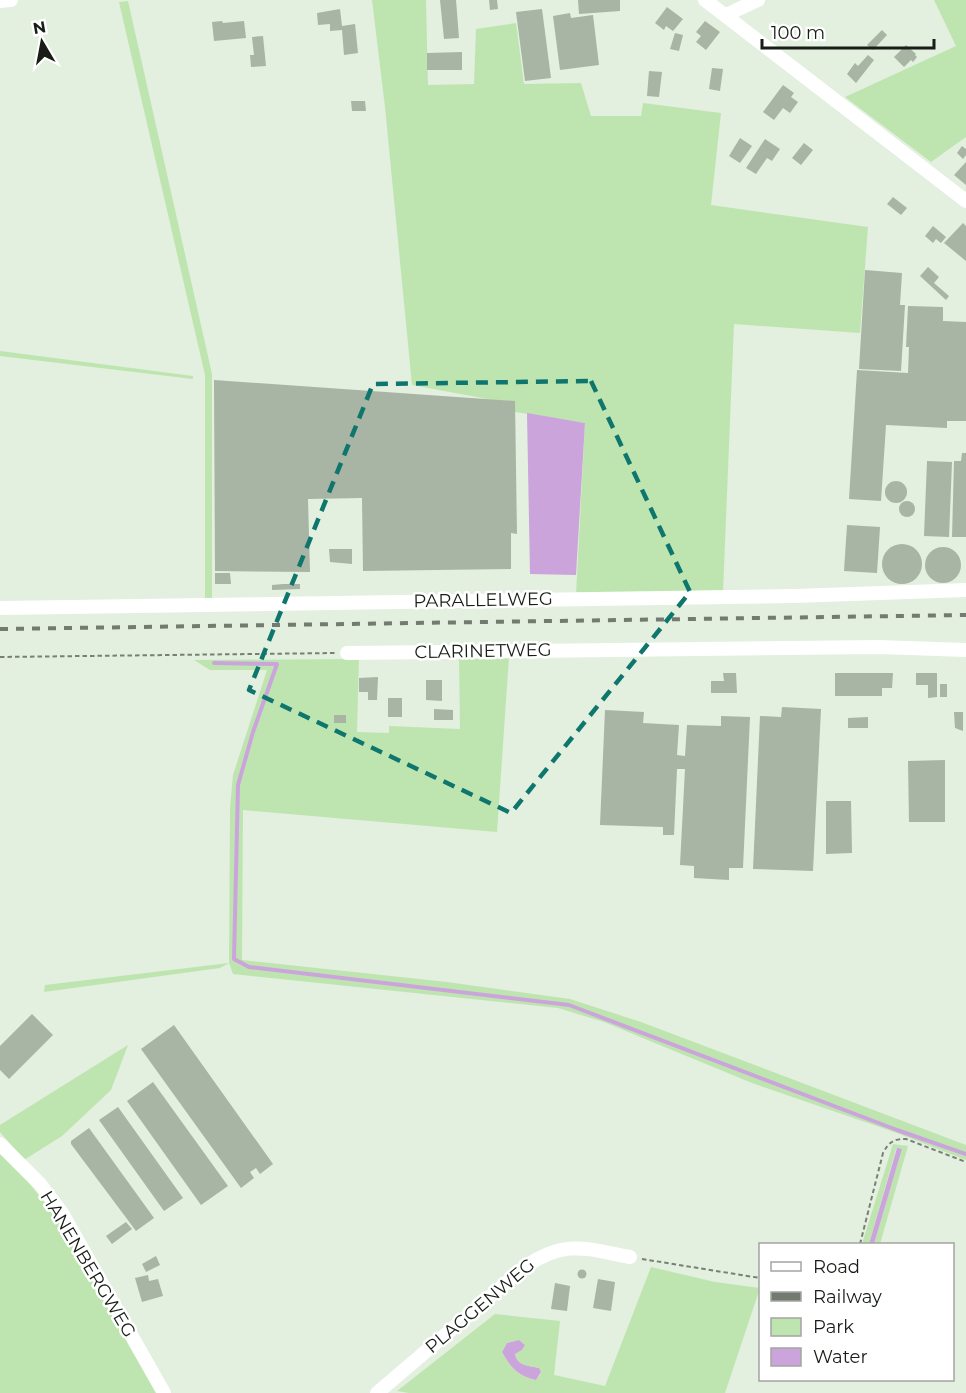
<svg xmlns="http://www.w3.org/2000/svg" width="966" height="1393" font-family="Montserrat,sans-serif">
<rect width="100%" height="100%" fill="#e3efdf"/>
<!-- green -->
<g fill="#bee5b0" fill-rule="evenodd">
<polygon points="372,0 426,0 428,85 474,84 476,29 516,23 524,84 581,83 591,116 641,116 643,103 721,113 711,205 868,227 860,333 734,324 723,592 576,595 585,423 515,412 514,404 412,385 385,107"/>
<polygon points="934,0 966,0 966,137 931,162 845,97 956,46"/>
<polygon points="128,1 212,374 212,602 205,602 205,375 119,2"/>
<polygon points="0,351 193,376 193,379 0,356"/>
<polygon points="459,657 509,657 497,832 243,810 242,960 447,982 570,999 641,1022 966,1145 966,1160 897,1133 752,1083 604,1022 558,1008 233,974 229,963 220,968 44,992 45,985 229,963 230,808 233,775 267,670 210,670 194,660 359,659 357,732 389,733 389,726 460,729"/>
<polygon points="128,1045 111,1090 62,1136 24,1160 0,1132 0,1125"/>
<polygon points="893,1144 908,1146 880,1244 874,1244 902,1149 896,1149 869,1244 862,1244"/>
<polygon points="0,1153 29,1183 65,1228 158,1393 0,1393"/>
<path d="M651,1267L715,1282L760,1288L725,1393H409L397,1391L495,1314L560,1321L554,1375L605,1386ZM519,1340L525,1345L522,1350L515,1354C517,1366 529,1366 539,1368L541,1373L536,1380C518,1376 511,1368 502,1352L507,1343Z"/>
</g>
<!-- water -->
<g fill="#cca4dc">
<polygon points="527,413 585,423 576,575 530,574"/>
<polygon points="897,1148 902,1149 874,1244 869,1244"/>
<path d="M519,1340L525,1345L522,1350L515,1354C517,1366 529,1366 539,1368L541,1372L536,1380C518,1376 511,1368 502,1352L507,1343Z"/>
</g>
<g fill="none" stroke-linecap="round" stroke-linejoin="round">
<!-- stream -->
<polyline stroke="#cca4dc" stroke-width="4" points="214,663 277,664 253,732 238,785 234,959 249,967 569,1005 897,1130 966,1154"/>
</g>
<!-- building -->
<g fill="#a8b4a4">
<polygon points="440,0 456,0 459,38 444,39"/>
<polygon points="489,0 497,0 498,9 490,10"/>
<polygon points="578,0 620,0 620,11 579,14"/>
<polygon points="667,7 683,19 673,31 666,26 664,30 655,23"/>
<polygon points="340,9 342,26 355,24 358,53 344,55 342,30 330,31 330,24 318,25 317,13"/>
<polygon points="542,9 551,78 525,81 516,12"/>
<polygon points="570,13 571,18 593,15 599,65 560,70 553,16"/>
<polygon points="222,21 223,23 244,21 246,38 214,41 212,22"/>
<polygon points="705,21 720,32 706,50 696,42 701,36 696,32"/>
<polygon points="882,30 887,35 873,50 867,45"/>
<polygon points="675,33 683,35 679,51 670,49"/>
<polygon points="263,36 266,66 251,67 250,55 254,55 252,37"/>
<polygon points="906,45 916,54 915,55 917,57 913,62 911,60 904,67 894,57"/>
<polygon points="462,52 462,70 427,70 427,53"/>
<polygon points="868,55 874,60 856,83 847,74 855,63 858,66"/>
<polygon points="712,68 723,69 720,91 709,89"/>
<polygon points="649,71 662,72 659,97 647,96"/>
<polygon points="783,85 794,93 791,97 798,102 790,113 783,108 774,120 763,112"/>
<polygon points="351,101 365,101 366,111 352,111"/>
<polygon points="740,138 752,146 740,163 729,156"/>
<polygon points="765,139 780,149 772,161 767,158 756,174 746,168"/>
<polygon points="804,143 813,150 801,165 792,158"/>
<polygon points="962,146 966,149 966,155 963,159 957,153"/>
<polygon points="966,162 966,185 954,175"/>
<polygon points="893,197 907,208 901,215 887,204"/>
<polygon points="963,223 966,226 966,261 944,243"/>
<polygon points="933,226 946,237 941,243 936,239 933,243 925,236"/>
<polygon points="928,267 939,277 934,283 949,296 946,300 920,276"/>
<polygon points="865,270 902,273 900,305 905,305 901,371 859,369"/>
<polygon points="908,306 943,307 943,321 966,322 966,421 947,421 947,428 886,425 881,501 849,499 857,370 908,373 909,347 906,347"/>
<polygon points="214,380 515,401 517,534 511,533 511,569 363,571 362,498 308,499 310,572 215,571"/>
<polygon points="962,453 966,453 966,537 952,537 954,461 961,461"/>
<polygon points="927,461 952,462 949,537 924,536"/>
<circle cx="896" cy="492" r="11"/>
<circle cx="907" cy="509" r="8"/>
<polygon points="847,525 880,527 877,573 844,571"/>
<circle cx="902" cy="564" r="20"/>
<circle cx="943" cy="565" r="18"/>
<polygon points="329,549 352,549 352,564 330,562"/>
<polygon points="215,573 230,573 231,584 215,584"/>
<polygon points="283,584 300,584 300,589 272,590 272,585"/>
<polygon points="723,673 736,673 737,693 711,693 711,681 724,681"/>
<polygon points="835,673 893,673 892,688 882,688 882,696 835,696"/>
<polygon points="916,673 937,673 937,697 928,698 928,685 916,685"/>
<polygon points="378,677 377,700 368,700 368,692 359,692 359,678"/>
<polygon points="426,680 442,680 442,701 426,700"/>
<rect x="940" y="684" width="7" height="13"/>
<rect x="388" y="698" width="14" height="19"/>
<polygon points="782,707 821,709 813,871 753,869 760,716 781,717"/>
<polygon points="434,709 453,710 453,720 434,720"/>
<polygon points="605,710 644,712 643,723 679,725 677,755 685,756 687,725 721,726 721,716 750,717 743,868 729,868 729,880 694,878 694,866 680,865 685,769 677,769 674,835 663,835 663,827 600,825"/>
<polygon points="954,712 963,712 963,731 955,728"/>
<rect x="334" y="715" width="12" height="8"/>
<polygon points="868,717 868,728 848,728 848,718"/>
<polygon points="945,760 945,822 909,822 908,761"/>
<polygon points="826,801 851,801 852,853 826,854"/>
<polygon points="32,1014 53,1035 9,1079 0,1070 0,1046"/>
<polygon points="174,1025 273,1164 260,1174 256,1168 250,1172 254,1178 241,1188 141,1049"/>
<polygon points="153,1082 228,1186 201,1205 127,1101"/>
<polygon points="118,1107 183,1198 164,1211 99,1120"/>
<polygon points="89,1128 154,1218 136,1231 71,1144 71,1141"/>
<polygon points="126,1222 132,1229 112,1244 106,1236"/>
<polygon points="156,1256 160,1265 146,1272 142,1264"/>
<circle cx="582" cy="1274" r="4.5"/>
<polygon points="148,1275 149,1281 158,1279 163,1296 142,1302 135,1278"/>
<polygon points="598,1279 615,1282 611,1311 593,1308"/>
<polygon points="555,1283 570,1286 567,1311 551,1309"/>
</g>
<g fill="none" stroke-linecap="round" stroke-linejoin="round">
<!-- path -->
<g stroke="#788076" stroke-width="2" stroke-dasharray="4.5 3" stroke-linecap="butt">
<polyline points="0,657 336,653"/>
<path d="M860,1244L883,1153C889,1142 893,1139 906,1139L966,1162"/>
<polyline points="642,1259 760,1278"/>
</g>
<!-- minor -->
<g stroke="#fff" stroke-width="14">
<polyline points="705,0 966,201"/>
<polyline points="0,1 11,0"/>
<polyline points="726,15 758,0"/>
<polyline points="0,608 795,596 966,590"/>
<polyline points="347,653 879,647 966,650"/>
<polyline points="0,1144 40,1184 62,1213 164,1393"/>
<path d="M377,1393L526,1266C566,1239 586,1249 630,1257"/>
</g>
<!-- rail -->
<polyline stroke="#737b70" stroke-width="4" stroke-dasharray="8 8" stroke-linecap="butt" points="0,629 966,615"/>
</g>
<!-- marked area -->
<path fill="none" stroke="#0f766e" stroke-width="4.5" stroke-dasharray="12 8" stroke-linejoin="round" d="M591,381L690,592L511,813L249,690L373,384Z"/>
<g text-anchor="middle" dominant-baseline="central" stroke-width="5" stroke-linejoin="round" paint-order="stroke">
<!-- street labels -->
<g font-size="18" fill="#181d17" stroke="#fff">
<text transform="translate(483 600) rotate(-1)">PARALLELWEG</text>
<text transform="translate(483 651) rotate(-1)">CLARINETWEG</text>
<text transform="translate(88 1264) rotate(59)">HANENBERGWEG</text>
<text transform="translate(480 1306) rotate(-40)">PLAGGENWEG</text>
</g>
</g>
<!-- legend -->
<rect x="759" y="1243" width="195" height="138" fill="#ffffff" stroke="#a3a5a2" stroke-width="1.5"/>
<rect x="771" y="1262" width="30" height="9" fill="#ffffff" stroke="#a3a5a2" stroke-width="1.5"/>
<text x="813" y="1273" font-size="18" fill="#181d17">Road</text>
<rect x="771" y="1292" width="30" height="9" fill="#737b70" stroke="#a3a5a2" stroke-width="1.5"/>
<text x="813" y="1303" font-size="18" fill="#181d17">Railway</text>
<rect x="771" y="1318" width="30" height="18" fill="#bee5b0" stroke="#a3a5a2" stroke-width="1.5"/>
<text x="813" y="1333" font-size="18" fill="#181d17">Park</text>
<rect x="771" y="1348" width="30" height="18" fill="#cca4dc" stroke="#a3a5a2" stroke-width="1.5"/>
<text x="813" y="1363" font-size="18" fill="#181d17">Water</text>
<!-- north arrow -->
<g transform="translate(42 42) rotate(350)" stroke="#ffffff" stroke-width="4.5" paint-order="stroke">
<path d="M0-4.5L10 22L0 15L-10 22Z" fill="#181d17"/>
<text y="-9" font-size="16" font-weight="bold" text-anchor="middle" fill="#181d17">N</text>
</g>
<!-- scale -->
<path d="M762 39v9h172v-9" fill="none" stroke="#181d17" stroke-width="3"/>
<text x="771" y="39" font-size="18" fill="#181d17" stroke="#ffffff" stroke-width="4.5" paint-order="stroke">100 m</text>
</svg>
